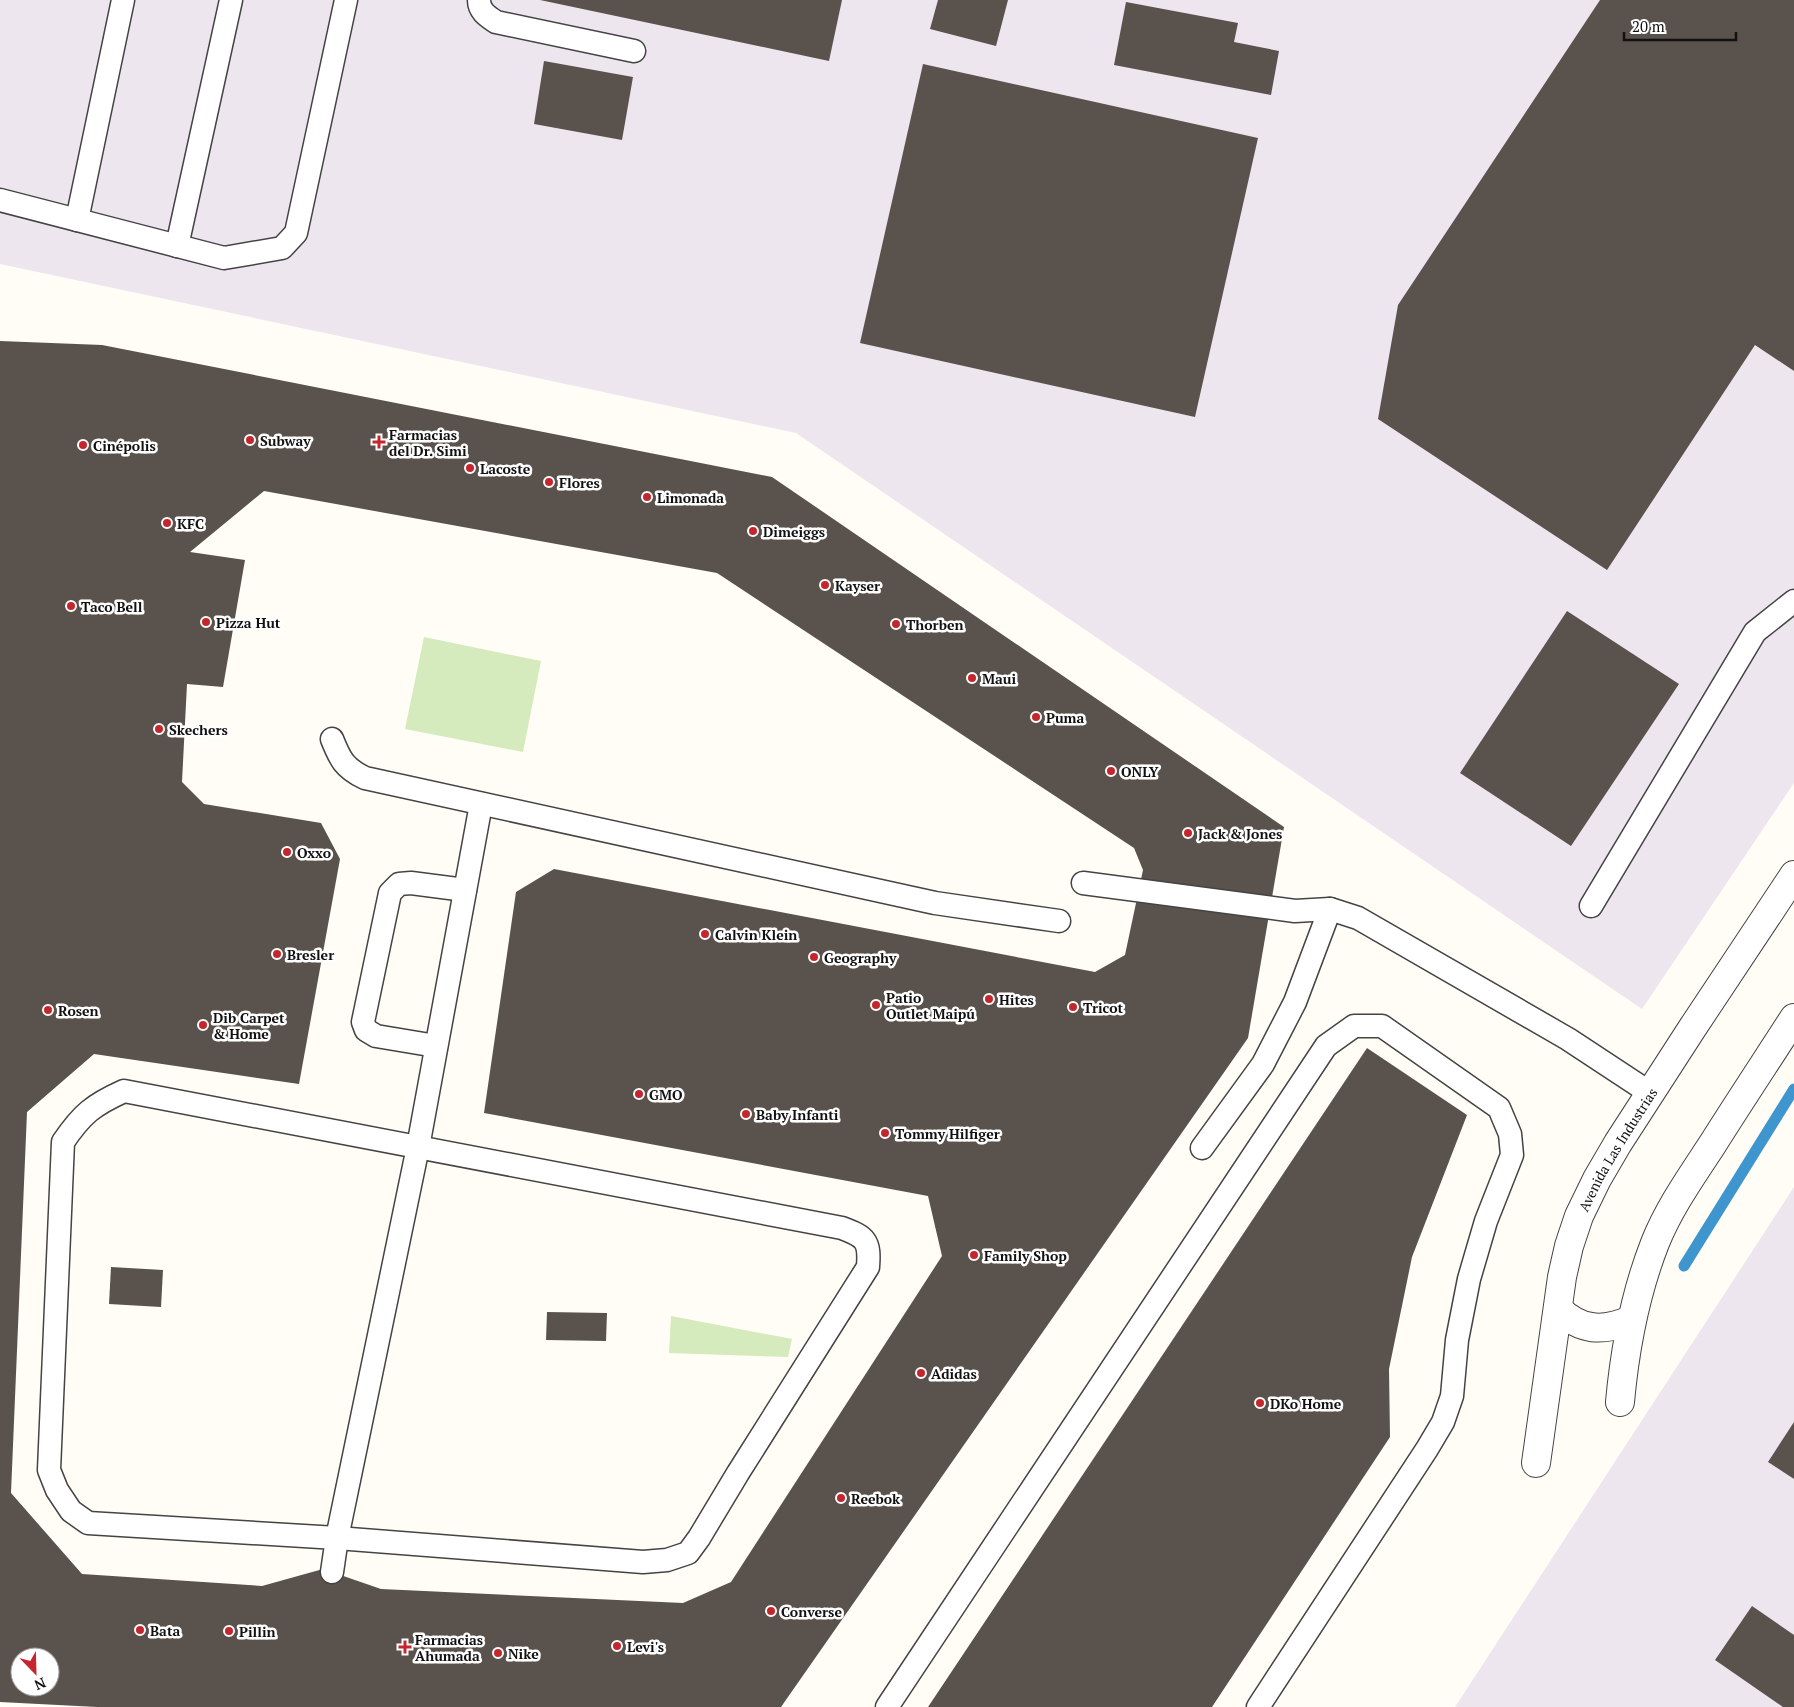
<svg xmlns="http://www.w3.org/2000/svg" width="1794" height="1707" font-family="'PT Serif',serif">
<rect width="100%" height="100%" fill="#fffdf5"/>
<!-- industrial -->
<g fill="#eee6ef">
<polygon points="0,0 1794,0 1794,783 1642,1009 796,433 0,264"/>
<polygon points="1794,1187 1794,1707 1455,1707"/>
</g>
<!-- green -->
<g fill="#d5ebbd">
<polygon points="424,637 541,661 523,752 405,729"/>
<polygon points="671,1316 792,1339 788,1357 669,1353"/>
</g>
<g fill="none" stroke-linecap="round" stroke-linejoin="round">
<!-- stream -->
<polyline stroke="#3f96cf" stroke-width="11" points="1684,1266 1794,1089"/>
</g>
<!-- building -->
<g fill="#5a524d" fill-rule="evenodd">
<polygon points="540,0 842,0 829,61"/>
<polygon points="938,0 1008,0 996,46 930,29"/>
<polygon points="1600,0 1794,0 1794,371 1755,345 1607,570 1378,419 1398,305"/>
<polygon points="1126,2 1238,23 1234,42 1279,51 1271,95 1114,65"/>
<polygon points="544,61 633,77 622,140 534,124"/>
<polygon points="923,64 1258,138 1195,417 860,343"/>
<path d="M0,341L102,345L772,477L1284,827L1248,1038L781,1707H97L0,1702ZM264,491L717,573L1134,848L1143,870L1125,955L1095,972L554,869L516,892L484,1113L928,1196L942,1256L731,1582L683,1603L381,1589L323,1569L262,1586L82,1574L11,1493L27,1112L94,1054L299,1084L340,859L321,823L204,804L182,782L187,684L223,687L245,560L190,552ZM20,1657H50V1687H20Z"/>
<polygon points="1567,611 1679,684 1571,846 1460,773"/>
<polygon points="1367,1048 1467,1115 1412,1257 1389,1369 1390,1437 1212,1707 928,1707"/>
<polygon points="111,1267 163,1270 161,1307 109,1304"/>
<polygon points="547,1312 607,1313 606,1341 546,1340"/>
<polygon points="1794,1422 1794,1479 1768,1462"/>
<polygon points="1752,1606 1794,1635 1794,1707 1783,1707 1715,1660"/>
</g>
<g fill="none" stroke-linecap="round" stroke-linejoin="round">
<defs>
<g id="lane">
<path d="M479,0C479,11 487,16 496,22L634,51"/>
<polyline points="0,200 224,258 282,248 296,233 346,0"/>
<polyline points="77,220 123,0"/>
<polyline points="177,246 231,0"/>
<path d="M332,739C340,759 344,768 365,778L935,903L1059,921"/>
<polyline points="1083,883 1295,911 1330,909 1358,918 1568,1039 1650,1093"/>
<polyline points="1591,906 1755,632 1794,601"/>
<polyline points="436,1046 376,1036 366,1030 363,1022 390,893 399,884 411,883 465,890"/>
<path d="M124,1091L842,1228C866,1237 870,1241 868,1267L738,1473L699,1538L688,1553L667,1560L643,1562L337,1538L88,1523L71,1511L57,1490L49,1470L63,1142C82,1114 93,1105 124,1091Z"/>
<polyline points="1202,1148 1263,1064 1295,1002 1330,909"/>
<polyline points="332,1572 337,1538 418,1147 481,804"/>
<polyline points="887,1707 1326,1046 1354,1026 1382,1026 1499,1108 1510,1134 1512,1155 1486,1221 1469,1279 1457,1340 1452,1396 1443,1422 1427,1449 1258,1707"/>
</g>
<g id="street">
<path d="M1558,1309C1581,1331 1602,1332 1631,1320"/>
<path d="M1620,1402C1625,1347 1635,1294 1655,1243C1669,1208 1691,1177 1712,1145C1739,1102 1767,1060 1794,1018"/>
<path id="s1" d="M1536,1463L1562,1277L1569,1246L1579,1216L1597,1179L1618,1143L1693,1027L1794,875"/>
</g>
</defs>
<!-- lane casing -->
<use href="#lane" stroke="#444" stroke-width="25"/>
<!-- street casing -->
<use href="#street" stroke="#444" stroke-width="30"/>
<!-- lane -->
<use href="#lane" stroke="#fff" stroke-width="22"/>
<!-- street -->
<use href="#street" stroke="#fff" stroke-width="28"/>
</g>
<!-- markers -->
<g fill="#c4262e" stroke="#fff" stroke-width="2">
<circle cx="250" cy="440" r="5"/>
<path d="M376.5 434.5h5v5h5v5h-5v5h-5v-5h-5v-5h5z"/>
<circle cx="83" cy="445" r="5"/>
<circle cx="470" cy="468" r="5"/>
<circle cx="549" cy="482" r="5"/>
<circle cx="647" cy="497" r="5"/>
<circle cx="167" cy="523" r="5"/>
<circle cx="753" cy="531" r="5"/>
<circle cx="825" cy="585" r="5"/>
<circle cx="71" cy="606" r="5"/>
<circle cx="206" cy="622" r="5"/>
<circle cx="896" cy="624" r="5"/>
<circle cx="972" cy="678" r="5"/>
<circle cx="1036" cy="717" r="5"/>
<circle cx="159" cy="729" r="5"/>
<circle cx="1111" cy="771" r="5"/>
<circle cx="1188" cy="833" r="5"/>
<circle cx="287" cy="852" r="5"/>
<circle cx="705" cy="934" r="5"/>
<circle cx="277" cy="954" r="5"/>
<circle cx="814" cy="957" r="5"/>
<circle cx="989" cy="999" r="5"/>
<circle cx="876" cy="1005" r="5"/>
<circle cx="1073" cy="1007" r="5"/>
<circle cx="48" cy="1010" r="5"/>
<circle cx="203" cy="1025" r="5"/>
<circle cx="639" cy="1094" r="5"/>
<circle cx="746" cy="1114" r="5"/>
<circle cx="885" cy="1133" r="5"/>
<circle cx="974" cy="1255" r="5"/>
<circle cx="921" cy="1373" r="5"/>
<circle cx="1260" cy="1403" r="5"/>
<circle cx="841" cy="1498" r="5"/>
<circle cx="771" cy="1611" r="5"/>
<circle cx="140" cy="1630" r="5"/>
<circle cx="229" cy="1631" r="5"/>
<circle cx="617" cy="1646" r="5"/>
<path d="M402.5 1639.5h5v5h5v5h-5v5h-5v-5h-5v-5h5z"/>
<circle cx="498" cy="1653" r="5"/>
</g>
<g text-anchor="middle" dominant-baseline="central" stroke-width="5" stroke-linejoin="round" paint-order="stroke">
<!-- poi labels -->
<g font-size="14" font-weight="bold" fill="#111" stroke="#fff" text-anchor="start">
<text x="389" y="434">Farmacias<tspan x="389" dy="16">del Dr. Simi</tspan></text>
<text x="260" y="440">Subway</text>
<text x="93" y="445">Cinépolis</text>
<text x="480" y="468">Lacoste</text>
<text x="559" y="482">Flores</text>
<text x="657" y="497">Limonada</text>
<text x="177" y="523">KFC</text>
<text x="763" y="531">Dimeiggs</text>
<text x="835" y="585">Kayser</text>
<text x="81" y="606">Taco Bell</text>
<text x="216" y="622">Pizza Hut</text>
<text x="906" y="624">Thorben</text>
<text x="982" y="678">Maui</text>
<text x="1046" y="717">Puma</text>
<text x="169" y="729">Skechers</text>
<text x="1121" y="771">ONLY</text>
<text x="1198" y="833">Jack &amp; Jones</text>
<text x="297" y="852">Oxxo</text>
<text x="715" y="934">Calvin Klein</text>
<text x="287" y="954">Bresler</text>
<text x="824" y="957">Geography</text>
<text x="886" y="997">Patio<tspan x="886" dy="16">Outlet Maipú</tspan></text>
<text x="999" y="999">Hites</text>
<text x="1083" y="1007">Tricot</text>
<text x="58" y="1010">Rosen</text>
<text x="213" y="1017">Dib Carpet<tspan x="213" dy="16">&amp; Home</tspan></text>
<text x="649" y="1094">GMO</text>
<text x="756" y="1114">Baby Infanti</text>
<text x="895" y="1133">Tommy Hilfiger</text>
<text x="984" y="1255">Family Shop</text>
<text x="931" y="1373">Adidas</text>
<text x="1270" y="1403">DKo Home</text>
<text x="851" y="1498">Reebok</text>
<text x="781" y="1611">Converse</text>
<text x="150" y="1630">Bata</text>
<text x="239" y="1631">Pillin</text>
<text x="415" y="1639">Farmacias<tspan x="415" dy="16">Ahumada</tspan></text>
<text x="627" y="1646">Levi's</text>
<text x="508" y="1653">Nike</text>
</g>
<!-- street labels -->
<g font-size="14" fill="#111" stroke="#fff">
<text stroke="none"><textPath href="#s1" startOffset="328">Avenida Las Industrias</textPath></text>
</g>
</g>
<!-- north arrow -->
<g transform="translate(35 1672) rotate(157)"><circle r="24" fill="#ffffff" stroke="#a0a0a0"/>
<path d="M0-4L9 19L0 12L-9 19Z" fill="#c4262e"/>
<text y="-8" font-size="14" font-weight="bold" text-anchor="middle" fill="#111111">N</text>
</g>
<!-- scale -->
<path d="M1624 32v8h112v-8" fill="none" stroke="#111111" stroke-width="2.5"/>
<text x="1632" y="32" font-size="15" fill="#111111" stroke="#ffffff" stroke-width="4" paint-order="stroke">20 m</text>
</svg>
